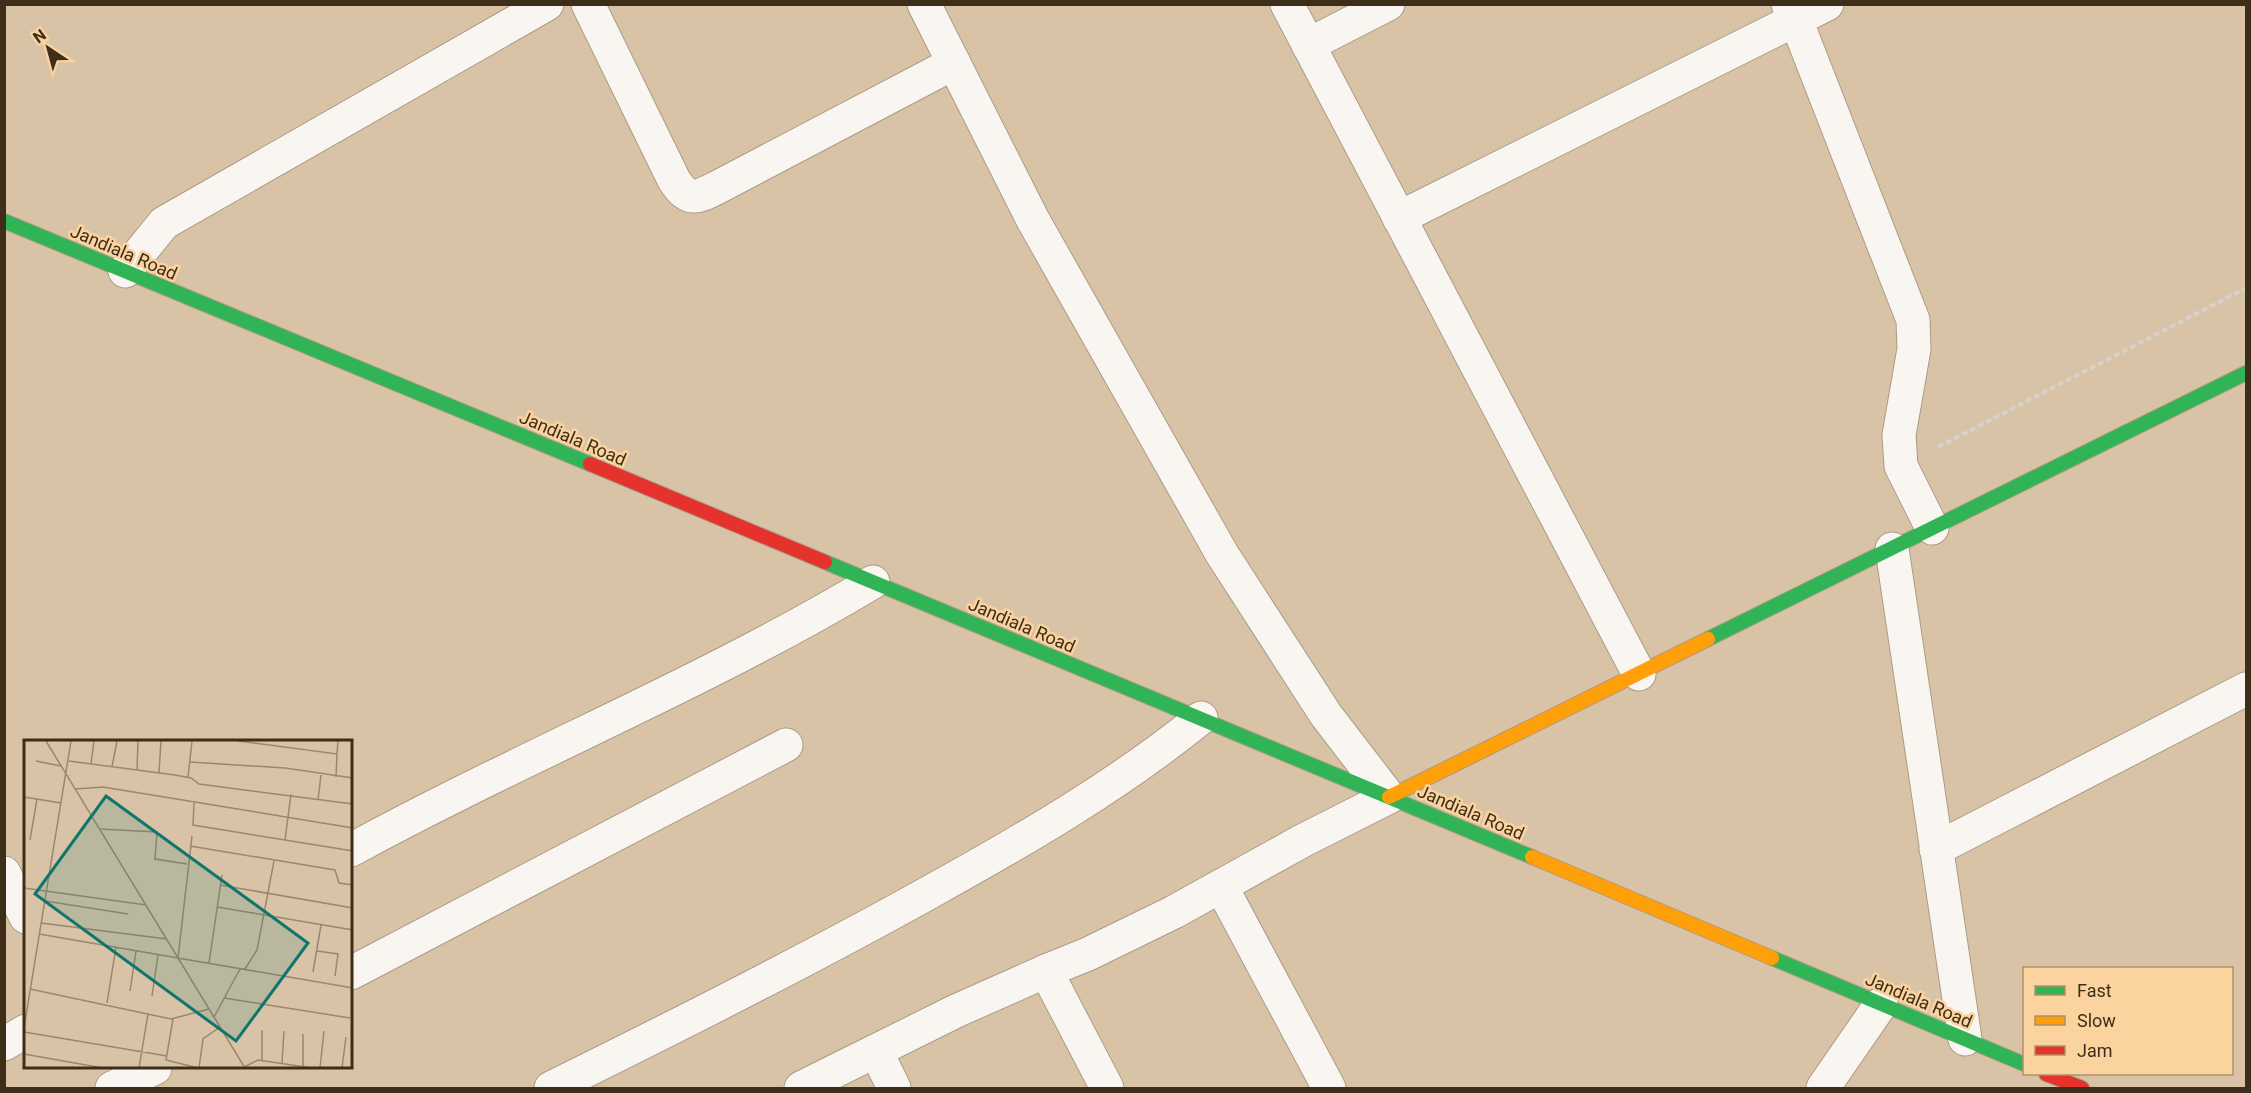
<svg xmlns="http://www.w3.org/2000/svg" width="2251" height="1093" font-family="Roboto,sans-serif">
<rect width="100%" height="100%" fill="#d8c3a7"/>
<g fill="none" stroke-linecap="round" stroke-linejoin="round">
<defs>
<g id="street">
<path d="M588,4L674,180C689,204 698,197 720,186L954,63"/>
<polyline points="1287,4 1639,674"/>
<polyline points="1788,4 1796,20 1913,320 1914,349 1899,435 1901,466 1932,528"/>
<polyline points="1308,45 1388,4"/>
<polyline points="1399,218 1827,4"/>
<polyline points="125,271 164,223 547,4"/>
<polyline points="1892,549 1965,1039"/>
<polyline points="1936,849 2246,689"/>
<path d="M351,850C523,756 705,683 873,582"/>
<polyline points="4,873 26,917"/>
<polyline points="1221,886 1329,1088"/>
<polyline points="1046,971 1107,1088"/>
<polyline points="351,973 786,745"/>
<polyline points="4,1044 26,1031"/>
<polyline points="876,1051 894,1088"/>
<polyline points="112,1088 155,1068"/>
<path d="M551,1088C679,1025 806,961 930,892C1024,840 1117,786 1201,718"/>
<polyline points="801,1088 956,1011 1046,971 1088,954 1174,912 1302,841 1389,797 1326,715 1222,554 1033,220 924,4"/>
<polyline points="1823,1088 1881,1004"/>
</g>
<g id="fast">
<polyline points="4,221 590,464"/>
<polyline points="825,562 1532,857"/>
<polyline points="1708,639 2246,373"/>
<polyline points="1772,958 2024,1064"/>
</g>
<g id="slow">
<polyline points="1389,797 1708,639"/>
<polyline points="1532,857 1772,958"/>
</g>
<g id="jam">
<polyline points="590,464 825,562"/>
<polyline points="2046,1074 2082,1088"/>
</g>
</defs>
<!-- street casing -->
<use href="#street" stroke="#ac9b85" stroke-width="35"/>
<!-- fast casing -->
<use href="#fast" stroke="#ac9b85" stroke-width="16"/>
<!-- slow casing -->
<use href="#slow" stroke="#ac9b85" stroke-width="16"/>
<!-- jam casing -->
<use href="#jam" stroke="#ac9b85" stroke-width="16"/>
<!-- path -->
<polyline stroke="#d7d1c7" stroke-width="4" stroke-dasharray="6 3" stroke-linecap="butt" points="1938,447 2246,288"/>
<!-- street -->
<use href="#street" stroke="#f9f6f2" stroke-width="33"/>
<!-- fast -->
<use href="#fast" stroke="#30b455" stroke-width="14"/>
<!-- slow -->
<use href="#slow" stroke="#ff9f0a" stroke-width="14"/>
<!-- jam -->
<use href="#jam" stroke="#e5322d" stroke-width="14"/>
</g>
<g text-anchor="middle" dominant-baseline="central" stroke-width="5" stroke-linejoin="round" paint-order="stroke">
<!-- street labels -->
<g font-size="18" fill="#3e2e19" stroke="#fad39e">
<text transform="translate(124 252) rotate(23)">Jandiala Road</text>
<text transform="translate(573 438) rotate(23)">Jandiala Road</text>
<text transform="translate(1022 625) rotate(23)">Jandiala Road</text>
<text transform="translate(1471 812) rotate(23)">Jandiala Road</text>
<text transform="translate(1919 1000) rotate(23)">Jandiala Road</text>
</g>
</g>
<!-- overview -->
<g transform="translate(24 740)">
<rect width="328" height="328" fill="#d8c3a7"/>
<path fill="none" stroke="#9a876e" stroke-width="1.5" d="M22,1L154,218L329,248M214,1L313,14L314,1M12,21L37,26M45,21L151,35L167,38L175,44L329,64M166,22L261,28L329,38M67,24L70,1M88,27L93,1M113,30L114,1M135,33L137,1M164,37L168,1M312,37L313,14M51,49L79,47L329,88M0,57L37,63M294,60L297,35M170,63L169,85L329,111M75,89L133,92L131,119L163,124M168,96L154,218L221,328M6,100L13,59M261,100L267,54M166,106L311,130L315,143L329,145M196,145L329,168M0,148L122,165M21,161L104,174M193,167L329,190M17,183L143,199M15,194L154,218M293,211L314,214L311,236M185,223L198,135M221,229L233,210L250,121M289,232L297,185M6,249L147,279L185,269M106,251L112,211M128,256L134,215M200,258L326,278M83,263L92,207M190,277L216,229M149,279L142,320L174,328M0,288L47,1M238,290V320M0,292L143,316M0,314L79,328M258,323L260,291M279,326V294M115,328L124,274M175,328L179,299L196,287M218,328L234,320L288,328M296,328L300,291M318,328L322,297"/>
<path fill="#0f766e" fill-opacity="0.15" stroke="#0f766e" stroke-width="3" d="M82,56L284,203L212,301L11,154Z"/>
<rect width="328" height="328" fill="none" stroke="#3e2e19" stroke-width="3"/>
</g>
<!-- border -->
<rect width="2251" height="1093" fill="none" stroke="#3e2e19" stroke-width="12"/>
<!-- legend -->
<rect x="2023" y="967" width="210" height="108" fill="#fad39e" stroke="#af9169" stroke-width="1.5"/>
<rect x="2035" y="986" width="30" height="9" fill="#30b455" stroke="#af9169" stroke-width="1.5"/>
<text x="2077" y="997" font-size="18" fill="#3e2e19">Fast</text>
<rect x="2035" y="1016" width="30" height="9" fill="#ff9f0a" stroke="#af9169" stroke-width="1.5"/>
<text x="2077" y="1027" font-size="18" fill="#3e2e19">Slow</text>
<rect x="2035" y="1046" width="30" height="9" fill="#e5322d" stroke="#af9169" stroke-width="1.5"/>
<text x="2077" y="1057" font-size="18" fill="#3e2e19">Jam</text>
<!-- north arrow -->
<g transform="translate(48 48) rotate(324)" stroke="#fad39e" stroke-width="4.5" paint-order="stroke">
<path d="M0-4.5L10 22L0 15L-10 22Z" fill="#3e2e19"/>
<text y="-9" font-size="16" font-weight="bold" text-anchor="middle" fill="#3e2e19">N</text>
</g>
</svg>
